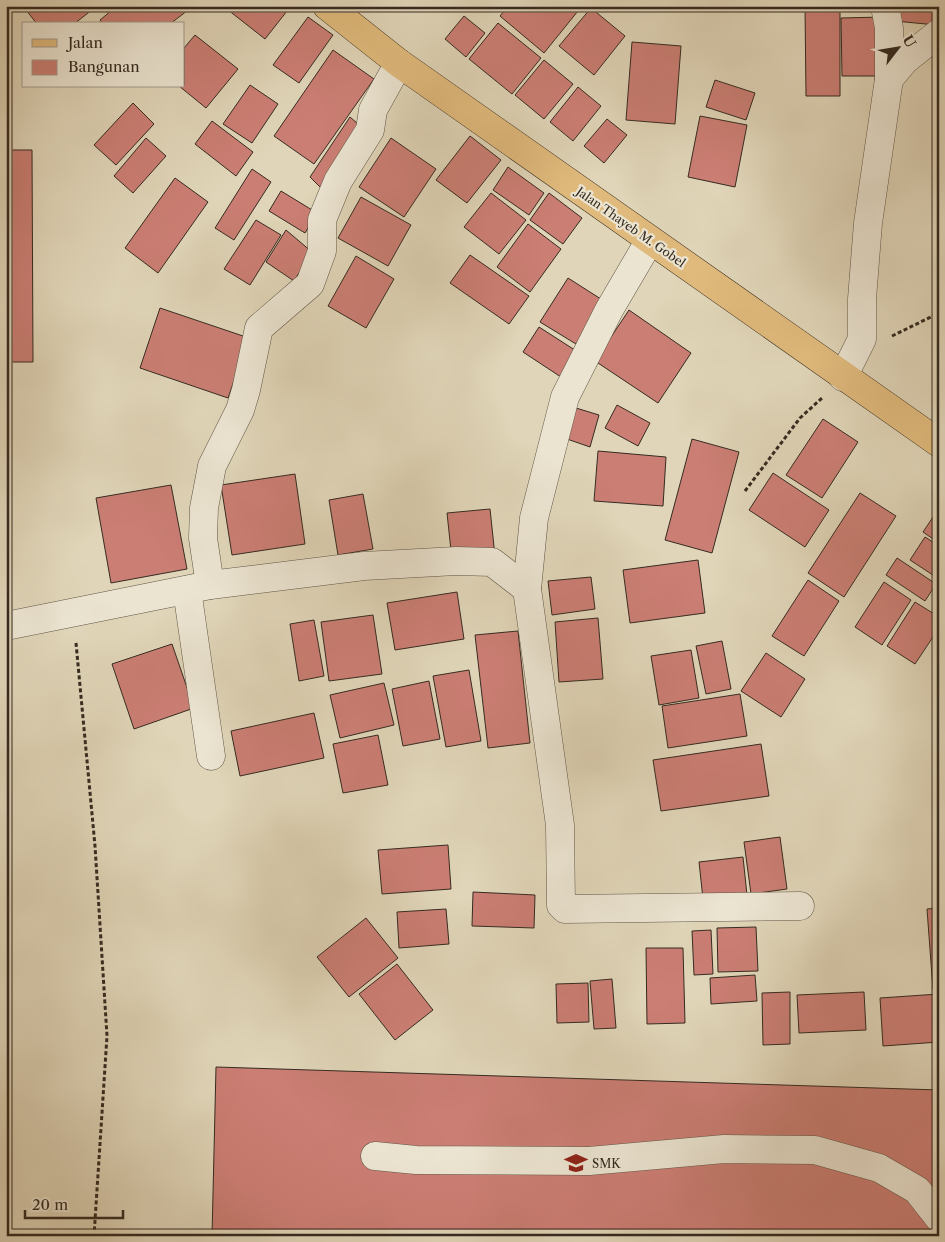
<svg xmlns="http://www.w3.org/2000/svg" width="945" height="1242" font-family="'Libre Caslon Text',serif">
<rect width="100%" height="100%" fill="#e0d5b8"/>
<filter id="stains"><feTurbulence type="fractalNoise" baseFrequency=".004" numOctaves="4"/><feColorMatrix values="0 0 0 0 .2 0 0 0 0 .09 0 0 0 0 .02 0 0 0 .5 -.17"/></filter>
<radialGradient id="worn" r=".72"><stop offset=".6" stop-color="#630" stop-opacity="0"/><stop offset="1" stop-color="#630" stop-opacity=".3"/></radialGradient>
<!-- building -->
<g fill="#cb7e74" stroke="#352b21">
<polygon points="30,6 91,6 93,9 74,24 37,24 26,10"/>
<polygon points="117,6 192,6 192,7 170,24 103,24 100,20"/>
<polygon points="223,6 291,6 265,39"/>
<polygon points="508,6 582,6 544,53 500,16"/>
<polygon points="805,6 840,6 840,96 806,96"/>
<polygon points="896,6 938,6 936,25 895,21"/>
<polygon points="591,8 625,36 594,75 559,46"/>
<polygon points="464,16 485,33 466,57 445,39"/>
<polygon points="308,17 333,35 299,83 273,65"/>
<polygon points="883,17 883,76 842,76 841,18"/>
<polygon points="498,23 541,58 512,94 469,59"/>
<polygon points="195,35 238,69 206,108 179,86 184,86 184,48"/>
<polygon points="632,42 681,46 675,124 626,120"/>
<polygon points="333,50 374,79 314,164 274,136"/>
<polygon points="544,60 573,84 544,119 515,95"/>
<polygon points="715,80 755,93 746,120 706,107"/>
<polygon points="250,85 278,104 252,143 223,124"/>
<polygon points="578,87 601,106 573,141 550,122"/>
<polygon points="133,103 154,124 116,165 94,145"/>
<polygon points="700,116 747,125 735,187 688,177"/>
<polygon points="350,117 365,130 322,189 310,177"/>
<polygon points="607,119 627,135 604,163 584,146"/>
<polygon points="212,121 253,152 236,176 195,144"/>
<polygon points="470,136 501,160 467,203 436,180"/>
<polygon points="146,138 166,156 133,193 114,176"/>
<polygon points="391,138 436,169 404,217 359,187"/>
<polygon points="6,150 32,150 33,362 6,362"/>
<polygon points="508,167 544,193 529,215 493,190"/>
<polygon points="252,169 271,182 234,240 215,228"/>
<polygon points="175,178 208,202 158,273 125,248"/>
<polygon points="281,191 317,213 305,233 269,211"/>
<polygon points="491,193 526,220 499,254 464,227"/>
<polygon points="549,193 582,218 563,244 530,220"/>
<polygon points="361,197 411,225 388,266 338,238"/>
<polygon points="256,220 281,235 250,285 224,269"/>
<polygon points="528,224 561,249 530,292 497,267"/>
<polygon points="286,230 312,252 294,281 266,262"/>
<polygon points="470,255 529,296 509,324 450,283"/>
<polygon points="356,256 394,279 366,328 328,306"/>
<polygon points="568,278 604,301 576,344 540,322"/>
<polygon points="160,308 249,338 228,398 140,368"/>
<polygon points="629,310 691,353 658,403 595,361"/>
<polygon points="539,327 581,354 564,379 523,352"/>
<polygon points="617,405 650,423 638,446 605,428"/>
<polygon points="576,408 599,415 590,447 567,439"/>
<polygon points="823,419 858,442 822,498 786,475"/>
<polygon points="692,439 739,452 712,553 665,540"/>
<polygon points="598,451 666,457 663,506 594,501"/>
<polygon points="773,473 829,510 805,547 749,510"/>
<polygon points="295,474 305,544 232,555 221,485"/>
<polygon points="171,485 187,569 111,583 96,498"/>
<polygon points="860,493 896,516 844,597 808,573"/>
<polygon points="363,494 373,549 338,555 329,500"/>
<polygon points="939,508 939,543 923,532"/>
<polygon points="490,509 495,556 452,560 447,513"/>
<polygon points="925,537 939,546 939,579 910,560"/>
<polygon points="897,558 936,584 925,601 886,575"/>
<polygon points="698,560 705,613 630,623 623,570"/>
<polygon points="591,577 595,609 552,615 548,581"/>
<polygon points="808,580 839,601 804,656 772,636"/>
<polygon points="884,582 911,600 882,645 855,627"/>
<polygon points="457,592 464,639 395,650 387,603"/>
<polygon points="915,602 939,617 939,628 915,664 887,646"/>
<polygon points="373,615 382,674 329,681 321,622"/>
<polygon points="598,618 603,679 559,682 555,622"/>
<polygon points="314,620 324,676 299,681 290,624"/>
<polygon points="518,631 530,743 488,748 475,635"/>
<polygon points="722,641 731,689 706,694 696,646"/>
<polygon points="172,644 194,708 134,729 112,664"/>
<polygon points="691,650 699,698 659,705 651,656"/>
<polygon points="766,653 805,679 781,717 741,691"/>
<polygon points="469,670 481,741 446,747 433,676"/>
<polygon points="429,681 440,739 403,746 392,689"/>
<polygon points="384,683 394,725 340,738 330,695"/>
<polygon points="740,694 747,736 668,748 662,706"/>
<polygon points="314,713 324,758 240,776 231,731"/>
<polygon points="378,735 388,785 343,793 333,744"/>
<polygon points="761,744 769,796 661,811 653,760"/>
<polygon points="780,837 787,889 751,894 744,842"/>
<polygon points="448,845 451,889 382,894 378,850"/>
<polygon points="743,857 747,895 703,899 699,862"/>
<polygon points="473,892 535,895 534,928 472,926"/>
<polygon points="939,908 939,990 933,990 927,909"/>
<polygon points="446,909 449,944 399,948 397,912"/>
<polygon points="366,918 398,958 349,997 317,957"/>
<polygon points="756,927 758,971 718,972 717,928"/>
<polygon points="711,930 713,974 694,975 692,931"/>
<polygon points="646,948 683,948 685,1023 647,1024"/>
<polygon points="397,964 433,1010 395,1040 359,994"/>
<polygon points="755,975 757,1001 711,1004 710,978"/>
<polygon points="612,979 616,1028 594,1029 590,981"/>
<polygon points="588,983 589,1022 557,1023 556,984"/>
<polygon points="790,992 790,1044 763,1045 762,993"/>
<polygon points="864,992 866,1030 799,1033 797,995"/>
<polygon points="939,994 939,1042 883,1046 880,998"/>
<polygon points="216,1067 939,1090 939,1236 212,1236"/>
</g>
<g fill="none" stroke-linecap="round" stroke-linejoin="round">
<defs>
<g id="minor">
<polyline points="889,79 905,60 939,33"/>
<polyline points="843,377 862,339 862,299 868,223 889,79 889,28 885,6"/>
<polyline points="210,585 203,538 204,508 212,466 240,410 246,390 259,328 310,284 322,251 322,220 338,181 370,130 373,110 399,63"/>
<polyline points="527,589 534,518 565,397 609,310 650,240"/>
<polyline points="187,590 211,756"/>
<polyline points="6,626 210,585 364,566 456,561 492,562 527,589 560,825 561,905 565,909 800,906"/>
<polyline points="375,1156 416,1160 589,1161 724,1149 815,1150 879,1168 917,1190 939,1218"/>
</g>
<polyline id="major" points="327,6 399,63 939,443"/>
</defs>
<!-- minor casing -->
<use href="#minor" stroke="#605647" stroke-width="29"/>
<!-- major casing -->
<use href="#major" stroke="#352b21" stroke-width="29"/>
<!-- path -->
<g stroke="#352b21" stroke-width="3" stroke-dasharray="4 2.5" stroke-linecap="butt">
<polyline points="892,336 939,313"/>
<polyline points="745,491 800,418 822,398"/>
<polyline points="76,643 95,846 107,1036 94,1236"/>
</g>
<!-- minor -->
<use href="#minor" stroke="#ebe4d1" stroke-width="28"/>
<!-- major -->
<use href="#major" stroke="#e0ba7c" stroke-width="28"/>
</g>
<!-- icons -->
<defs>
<symbol id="school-bare" viewBox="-9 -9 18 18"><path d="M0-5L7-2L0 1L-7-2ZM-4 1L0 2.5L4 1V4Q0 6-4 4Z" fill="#8f2418" stroke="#ebe4d1" stroke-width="2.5" paint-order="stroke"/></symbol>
</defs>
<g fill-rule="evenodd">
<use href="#school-bare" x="560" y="1147" width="32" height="32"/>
</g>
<g text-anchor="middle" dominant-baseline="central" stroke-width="4.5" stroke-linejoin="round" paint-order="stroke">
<!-- street labels -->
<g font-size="12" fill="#352b21" stroke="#ebe4d1">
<text transform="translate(631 227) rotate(35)">Jalan Thayeb M. Gobel</text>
</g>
<!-- poi labels -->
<g font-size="12" fill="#352b21" stroke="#ebe4d1" text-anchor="start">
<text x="592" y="1163">SMK</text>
</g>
</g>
<!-- margin -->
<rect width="945" height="1242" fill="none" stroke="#e0d5b8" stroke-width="25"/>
<rect x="8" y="8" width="930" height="1227" fill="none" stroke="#352b21" stroke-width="2.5"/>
<rect x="12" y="12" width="920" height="1217" fill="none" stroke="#352b21"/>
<!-- legend -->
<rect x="22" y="22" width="162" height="65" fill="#ebe4d1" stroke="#a29a8b"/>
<rect x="32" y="39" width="25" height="8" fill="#e0ba7c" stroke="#a29a8b"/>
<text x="68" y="48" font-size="15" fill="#352b21">Jalan</text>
<rect x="32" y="60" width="25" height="15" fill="#cb7e74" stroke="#a29a8b"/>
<text x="68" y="72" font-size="15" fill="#352b21">Bangunan</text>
<!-- north arrow -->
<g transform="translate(898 48) rotate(59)" stroke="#ebe4d1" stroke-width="4" paint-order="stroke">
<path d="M0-4L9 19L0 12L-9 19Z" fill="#352b21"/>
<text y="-8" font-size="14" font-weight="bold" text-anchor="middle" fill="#352b21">U</text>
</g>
<!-- scale -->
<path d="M25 1210v8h98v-8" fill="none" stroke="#352b21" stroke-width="2.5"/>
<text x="32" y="1210" font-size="15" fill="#352b21" stroke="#ebe4d1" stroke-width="4" paint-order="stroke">20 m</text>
<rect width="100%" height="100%" filter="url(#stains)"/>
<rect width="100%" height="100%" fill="url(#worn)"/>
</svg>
